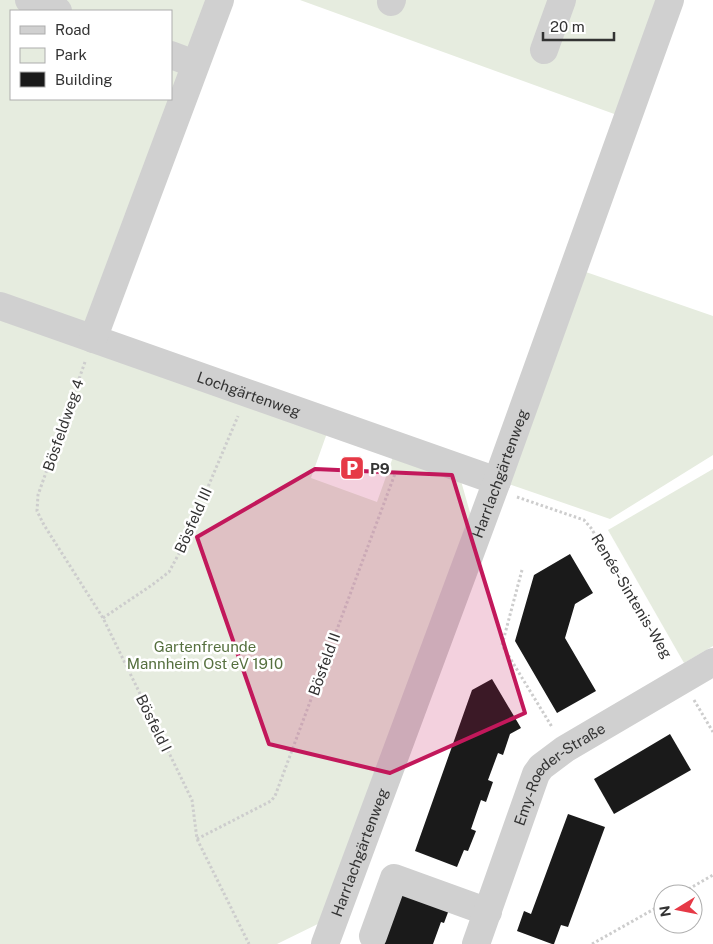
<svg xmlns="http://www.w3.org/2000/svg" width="713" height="944" font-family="'Public Sans',sans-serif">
<rect width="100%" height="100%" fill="#fff"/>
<!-- green -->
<g fill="#e6ecdf" fill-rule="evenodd">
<path d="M0,0H213L86,333L0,301ZM11,11H171V99H11Z"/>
<polygon points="300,0 659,0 617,115"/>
<polygon points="583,271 713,316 713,455 610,519 503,482"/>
<polygon points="0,318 327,433 311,478 377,502 393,457 461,481 473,523 328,919 277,944 0,944"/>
<polygon points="713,469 713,646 684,663 608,530"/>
</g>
<!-- building -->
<g fill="#1a1a1a">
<polygon points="570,554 593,593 575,604 565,638 596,691 557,713 515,641 534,575"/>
<polygon points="492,679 521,728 510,734 503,755 498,753 488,780 493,782 486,802 481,800 471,829 476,831 468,851 464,850 457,867 415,851 472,690"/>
<polygon points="670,734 691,770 614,814 594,779"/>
<polygon points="568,814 605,827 568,927 561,925 554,944 552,944 517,931 524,911 531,914"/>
<polygon points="403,890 450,907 444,923 441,922 433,944 384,944"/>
</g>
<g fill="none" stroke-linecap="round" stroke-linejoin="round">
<!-- path -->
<g stroke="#cdcdcd" stroke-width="3" stroke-dasharray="2.5 2.5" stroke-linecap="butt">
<polyline points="85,362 38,495 37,511 44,525 103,618 192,800 197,839 249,944"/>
<polyline points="517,497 584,520 591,528 670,658"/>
<polyline points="522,570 502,645 552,727"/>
<polyline points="103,618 152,585 169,572 183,546 238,416"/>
<polyline points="694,700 713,732"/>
<polyline points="197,839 271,801 275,796 396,471"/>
<polyline points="680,894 713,875"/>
<polyline points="592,944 663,904"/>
</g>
<!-- minor -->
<g stroke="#d0d0d0" stroke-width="28">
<polyline points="29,0 58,11"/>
<polyline points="391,2 392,0"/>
<polyline points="544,50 562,0"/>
<polyline points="171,55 195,64"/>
<path id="s1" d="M0,306L497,481"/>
<polyline points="93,339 220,0"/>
<polyline points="373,936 394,878 488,912"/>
<path id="s2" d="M325,944L497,481L670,0"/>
<path id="s3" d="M476,944L536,774L541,767L565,749L713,662"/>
</g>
</g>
<!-- marked area -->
<path fill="#c2185b" fill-opacity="0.2" stroke="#c2185b" stroke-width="4" stroke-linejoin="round" d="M315,469L452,475L525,713L390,773L269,744L197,537Z"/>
<!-- icons -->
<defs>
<symbol id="parking-square" viewBox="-11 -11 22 22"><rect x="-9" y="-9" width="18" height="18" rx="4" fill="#e63946" stroke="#fff"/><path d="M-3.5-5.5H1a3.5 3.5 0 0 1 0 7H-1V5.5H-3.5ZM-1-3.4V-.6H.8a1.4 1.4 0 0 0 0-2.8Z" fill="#fff"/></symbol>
</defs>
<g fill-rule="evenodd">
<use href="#parking-square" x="338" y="454" width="28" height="28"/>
</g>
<g text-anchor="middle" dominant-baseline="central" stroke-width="5" stroke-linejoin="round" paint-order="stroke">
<!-- street labels -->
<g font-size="15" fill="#333" stroke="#fff">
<text stroke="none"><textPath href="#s1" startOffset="264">Lochgärtenweg</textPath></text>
<text transform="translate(63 425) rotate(-71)">Bösfeldweg 4</text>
<text stroke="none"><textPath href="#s2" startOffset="502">Harrlachgärtenweg</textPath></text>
<text transform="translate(193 520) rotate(-66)">Bösfeld III</text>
<text transform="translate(632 596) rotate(59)">Renée-Sintenis-Weg</text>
<text transform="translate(324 664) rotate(-70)">Bösfeld II</text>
<text transform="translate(154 723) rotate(64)">Bösfeld I</text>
<text stroke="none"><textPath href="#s3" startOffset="195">Emy-Roeder-Straße</textPath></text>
<text stroke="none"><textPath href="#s2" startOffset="98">Harrlachgärtenweg</textPath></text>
</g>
<!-- poi labels -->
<g font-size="15" font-weight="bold" fill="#333" stroke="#fff" text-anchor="start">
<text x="370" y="468">P9</text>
</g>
<!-- park labels -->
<g font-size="15" fill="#56703f" stroke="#fff">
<text x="205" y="646">Gartenfreunde<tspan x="205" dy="17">Mannheim Ost eV 1910</tspan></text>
</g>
</g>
<!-- legend -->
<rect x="10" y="10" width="162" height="90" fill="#ffffff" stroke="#adadad"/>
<rect x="20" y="26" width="25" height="8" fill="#d0d0d0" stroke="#adadad"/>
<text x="55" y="35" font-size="15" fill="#333333">Road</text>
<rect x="20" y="48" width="25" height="15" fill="#e6ecdf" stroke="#adadad"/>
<text x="55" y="60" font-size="15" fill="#333333">Park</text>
<rect x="20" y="72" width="25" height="15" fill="#1a1a1a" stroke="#adadad"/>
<text x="55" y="85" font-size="15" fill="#333333">Building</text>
<!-- north arrow -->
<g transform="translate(678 909) rotate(260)"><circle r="24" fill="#ffffff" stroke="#adadad"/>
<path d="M0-4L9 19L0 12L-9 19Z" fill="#e63946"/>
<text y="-8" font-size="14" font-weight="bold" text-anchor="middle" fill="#333333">N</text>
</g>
<!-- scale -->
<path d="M543 32v8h71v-8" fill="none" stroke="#333333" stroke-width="2.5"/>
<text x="550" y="32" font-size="15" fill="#333333" stroke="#ffffff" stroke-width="4" paint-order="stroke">20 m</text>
</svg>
